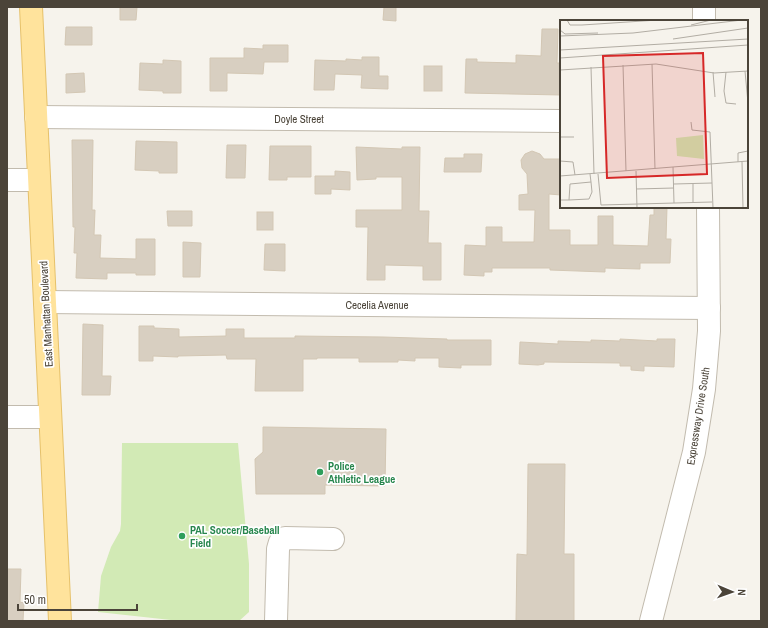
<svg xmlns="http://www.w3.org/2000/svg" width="768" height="628" font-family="'Archivo Narrow',sans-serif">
<rect width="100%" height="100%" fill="#f6f3ec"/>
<!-- green -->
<polygon fill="#d2eab5" points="122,443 238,443 249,564 249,612 239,621 180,621 98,612 101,576 111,547 120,531 121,524"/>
<!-- building -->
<g fill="#d8cfc1" stroke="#d3c7b4">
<polygon points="120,7 137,7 136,20 120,20"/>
<polygon points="384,7 396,7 396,21 383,20"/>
<polygon points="66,27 92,27 92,45 65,45"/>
<polygon points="542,29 558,29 557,63 561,63 561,95 465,93 466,59 477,59 477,62 516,63 516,55 541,56"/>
<polygon points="263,45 288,45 288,62 264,62 263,74 227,73 227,91 210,91 210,58 244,58 244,48 263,49"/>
<polygon points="362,57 379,57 379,76 388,76 388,89 361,88 362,75 335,74 334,90 314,90 315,60 346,61 346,59 362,60"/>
<polygon points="163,60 181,61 181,93 163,93 163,91 139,90 140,63 163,64"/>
<rect x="424" y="66" width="18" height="25"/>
<polygon points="84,73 85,92 66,93 66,74"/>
<polygon points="72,140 93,140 92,210 95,210 94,235 101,235 100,258 136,259 136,239 155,239 155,275 136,275 136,273 107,273 107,279 76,278 77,253 74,253 75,227 73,227"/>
<polygon points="136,141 177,142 177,173 159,173 159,171 135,170"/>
<polygon points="227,145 246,145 245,178 226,178"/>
<polygon points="270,146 311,146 311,177 287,177 287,180 269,180"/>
<polygon points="356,147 402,149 402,147 420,147 419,211 429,211 428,243 441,243 441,280 423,280 423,266 385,265 385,280 367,280 368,227 356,227 356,210 402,210 402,177 376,177 376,179 357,180"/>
<polygon points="532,151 540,154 544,159 561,159 561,195 549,194 549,230 570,230 570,245 598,245 598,216 613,216 613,245 648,246 650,215 654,215 654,207 667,207 666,239 671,239 670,263 640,263 640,269 605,268 605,272 550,270 550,268 492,268 492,272 484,272 484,276 464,275 465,245 486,246 486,227 502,227 502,242 534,242 535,210 519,210 519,195 528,194 527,174 522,168 521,160 525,154"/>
<polygon points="464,154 482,154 481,172 444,172 445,158 464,158"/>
<polygon points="335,171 350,172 350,190 331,189 331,194 315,194 315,176 335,176"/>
<polygon points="167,211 192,211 192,226 168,226"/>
<rect x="257" y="212" width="16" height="18"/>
<polygon points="183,242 201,243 200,277 183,277"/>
<polygon points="265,244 285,244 285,271 264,270"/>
<polygon points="83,324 103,325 102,376 111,376 110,395 82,395"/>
<polygon points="139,326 154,326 154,328 179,329 179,337 226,336 226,329 244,329 244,338 295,338 295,336 383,337 447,339 447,340 491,340 491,365 461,365 461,368 439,367 439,358 415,358 415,361 398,360 398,362 359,362 359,358 317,358 317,359 303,359 303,391 255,391 256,359 227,359 226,355 178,356 178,357 153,356 153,361 139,361"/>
<polygon points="620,339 657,341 657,339 675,339 674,367 644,366 644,371 631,370 631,366 620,366 620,363 544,362 544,364 538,365 519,364 520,342 558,344 558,341 591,342 591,340 620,341"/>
<polygon points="263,427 386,429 385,486 325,485 325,494 256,494 255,459 263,452"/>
<polygon points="528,464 565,464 564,554 574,554 574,621 516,621 517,554 527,555"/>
<polygon points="7,569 21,569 20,602 24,603 23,621 7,621"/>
</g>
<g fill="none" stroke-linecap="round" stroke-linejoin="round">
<defs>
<g id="minor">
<polyline points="704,7 704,21"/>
<polyline points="36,117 561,121"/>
<polyline points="7,180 39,180"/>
<polyline points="45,302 709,308"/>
<polyline points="7,417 50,417"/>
<polyline points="276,621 278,549 280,542 285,538 333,539"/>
<polyline points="651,621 694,452 704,389 709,331 708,207"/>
</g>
<polyline id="major" points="31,7 60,621"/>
</defs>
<!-- minor casing -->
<use href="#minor" stroke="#c2bbae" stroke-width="24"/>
<!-- major casing -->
<use href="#major" stroke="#e6c16a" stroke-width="24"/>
<!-- minor -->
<use href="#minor" stroke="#fff" stroke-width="22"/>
<!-- major -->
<use href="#major" stroke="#ffe39c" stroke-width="22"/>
</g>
<!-- markers -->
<g fill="#2e9e5b" stroke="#fff" stroke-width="1.5">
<circle cx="320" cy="472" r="4"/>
<circle cx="182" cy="536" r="4"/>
</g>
<g text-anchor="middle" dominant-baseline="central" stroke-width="3.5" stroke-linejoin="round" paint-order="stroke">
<!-- street labels -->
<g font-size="11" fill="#4b4439" stroke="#fff">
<text x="299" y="119">Doyle Street</text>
<text x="377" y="305">Cecelia Avenue</text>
<text transform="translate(46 314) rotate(-93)">East Manhattan Boulevard</text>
<text transform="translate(698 416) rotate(-81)">Expressway Drive South</text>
</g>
<!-- leisure labels -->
<g font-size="11" font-weight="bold" fill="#27864d" stroke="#fff" text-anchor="start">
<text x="328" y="466">Police<tspan x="328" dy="13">Athletic League</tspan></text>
<text x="190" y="530">PAL Soccer/Baseball<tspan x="190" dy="13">Field</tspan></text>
</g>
</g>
<!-- overview -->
<g transform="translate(560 20)">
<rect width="188" height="188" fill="#f6f3ec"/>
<path d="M143,115L144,139L117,136L116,118Z" fill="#d2eab5"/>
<path fill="none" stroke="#b2ada4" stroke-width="1" d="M7,0L10,5H22L98,0M131,5L151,0M0,10L5,14L38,13M0,16L73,13L182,0M113,19L188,8M0,30L188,19M0,38L188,25M92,44L95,149M63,45L66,151M31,47L34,154M0,50L96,44L154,53L188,51M185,51L188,83M153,52L155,77M166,52L164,71L166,83L176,84M131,102L132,110L150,112L153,188M0,117H14M0,141L13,142L15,155M178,142V133L188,131M182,142L183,188M113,147L114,183M76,151L77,188M38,154L41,185L152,182M0,156L188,141M133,163V183M114,164L152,163M76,169L114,168M0,180H9L10,164L31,162L30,154M9,180L29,179L32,172L31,162"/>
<path fill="#d62828" fill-opacity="0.15" stroke="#d62828" stroke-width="2" d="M143,33L147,154L47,158L43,36Z"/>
<rect width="188" height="188" fill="none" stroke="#4b4439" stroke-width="2"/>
</g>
<!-- border -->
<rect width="768" height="628" fill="none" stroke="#4b4439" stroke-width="16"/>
<!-- north arrow -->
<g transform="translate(732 592) rotate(92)" stroke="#ffffff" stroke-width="3" paint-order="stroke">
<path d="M0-3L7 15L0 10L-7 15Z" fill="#4b4439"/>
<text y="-6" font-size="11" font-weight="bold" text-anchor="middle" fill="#4b4439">N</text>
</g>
<!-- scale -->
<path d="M18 604v6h119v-6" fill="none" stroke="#4b4439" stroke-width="2"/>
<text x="24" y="604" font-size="12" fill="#4b4439" stroke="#ffffff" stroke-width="3" paint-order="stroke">50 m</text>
</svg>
